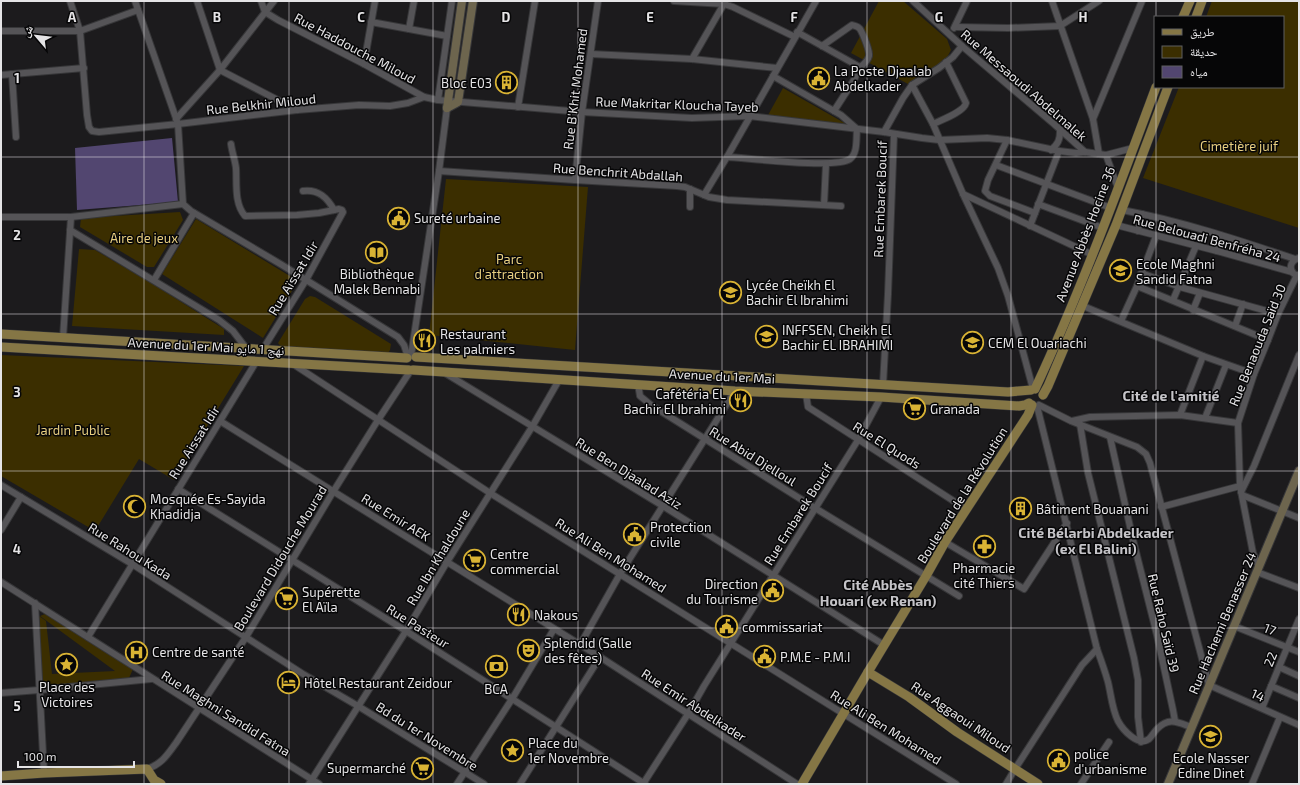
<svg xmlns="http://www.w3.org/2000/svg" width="1300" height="785" font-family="'Exo 2','Noto Naskh Arabic',sans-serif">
<rect width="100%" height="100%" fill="#1c1b1d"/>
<!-- green -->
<g fill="#3b2e00">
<polygon points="879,1 903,1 947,39 951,50 945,61 908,84 851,53"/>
<polygon points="1212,1 1299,1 1299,228 1143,178 1179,87 1283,87 1283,17 1206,17"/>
<polygon points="783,88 848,125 767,117"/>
<polygon points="446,179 588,187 575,350 429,335"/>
<polygon points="180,212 183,220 154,267 147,267 80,227 81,218"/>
<polygon points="196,219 298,281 263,338 162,274"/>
<polygon points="79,249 95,250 151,283 224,329 224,335 72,326"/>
<polygon points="310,296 315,297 391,344 390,350 387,355 282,348 278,343 305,299"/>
<polygon points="1,355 244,366 174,480 139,459 95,531 1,476"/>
<polygon points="45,614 133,669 129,678 41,688 37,617 39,616 46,621 52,674 115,671 40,616"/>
</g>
<!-- water -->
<polygon fill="#524670" points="172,138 178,202 77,210 75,148"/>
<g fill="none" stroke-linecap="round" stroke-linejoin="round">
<defs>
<g id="street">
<polyline points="70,1 80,31 87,115 89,127 92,131 99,132 178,124 297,110 359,105 390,106 408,103 424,97"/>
<polyline points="135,1 178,124 183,204"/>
<polyline points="197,1 220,70 297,110"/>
<polyline points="261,1 265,12 278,20 364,64 424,97 438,100 582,112 692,118 749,116 884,132 922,138 939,140 987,138 1007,140 1059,151 1076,153 1085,152 1106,155 1133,148"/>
<polyline points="674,1 724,4 733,7 795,37"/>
<polyline points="913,1 962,46 1054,124 1085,152"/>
<polyline points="1052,1 1093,119 1099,154"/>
<polyline points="371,22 447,36"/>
<polyline points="956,27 1008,28 1060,26 1099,1"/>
<polyline points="954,28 967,1"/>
<polyline points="409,29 414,1"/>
<polyline points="1,31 80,31 138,10"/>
<polyline points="797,32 858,66 859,68 854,80 834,111"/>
<path d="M822,46L852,25C855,26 858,26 860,29C863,34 870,51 869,56C868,61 863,65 859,68"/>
<polyline points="591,54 692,59 777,68"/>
<polyline points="692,59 725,2"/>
<polyline points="364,64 375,1"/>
<polyline points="12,74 16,137"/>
<polyline points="1,75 84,68"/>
<polyline points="912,85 933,124 963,194 998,268 1008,296 1033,389"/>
<polyline points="438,100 452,1"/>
<polyline points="518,107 535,1"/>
<polyline points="176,119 220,70 274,1"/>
<polyline points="1093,119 1142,1"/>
<path d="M933,124C941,120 964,112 966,103L946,62"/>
<polyline points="884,132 903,98 912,85 939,68 953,57 962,46"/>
<polyline points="1007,140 988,180 985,191 990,196 1035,213"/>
<path d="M231,144C232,152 235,160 236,168C237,184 234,203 245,216L297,215L319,213L339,209L342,210L343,212L306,280L263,349"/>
<path d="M1051,150C1058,144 1060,140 1060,131"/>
<polyline points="1106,155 1118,188"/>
<path d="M727,157C748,158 836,169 850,159C858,153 856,138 857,129L841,115L773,76"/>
<polyline points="996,165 1111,208"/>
<polyline points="439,171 575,180 677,186 685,187 709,197 727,200 841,206"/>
<polyline points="575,180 582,112 598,1"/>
<path d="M303,191C318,189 327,197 334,210"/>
<polyline points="963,194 1093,255"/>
<polyline points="704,195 727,157 816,1"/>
<polyline points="1038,204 1103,228"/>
<polyline points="824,205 826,164"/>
<polyline points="690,207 690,189"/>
<path d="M1122,210C1181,221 1238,240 1295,259"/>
<polyline points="1,217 71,217 183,204 191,211 282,265 398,337 404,345 408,357"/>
<polyline points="1116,225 1217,251 1292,272"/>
<polyline points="1030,226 1059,151"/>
<polyline points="70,230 219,320 233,331 246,348"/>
<polyline points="1138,231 1142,214"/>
<polyline points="1217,251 1220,235"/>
<polyline points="1141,273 1180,287 1278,314"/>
<path d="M1294,274C1288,268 1291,260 1299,258"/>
<polyline points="154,280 194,213"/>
<polyline points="1137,286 1268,340"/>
<polyline points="1173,300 1196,246"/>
<polyline points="1083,306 1203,356 1254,374"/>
<polyline points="1193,310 1200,293"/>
<polyline points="1121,321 1137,286 1156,236"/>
<polyline points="1235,326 1243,304"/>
<polyline points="63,338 71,217"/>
<polyline points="411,356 439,171 447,108"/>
<polyline points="293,364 490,493 956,784"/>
<polyline points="445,373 663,506 884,645"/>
<polyline points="638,384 640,396 651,405 815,508 959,596"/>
<polyline points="883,385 888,294 894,134"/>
<polyline points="806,394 808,407 966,509"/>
<polyline points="1039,405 1071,421 1137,447 1146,454 1150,463 1209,685 1299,725"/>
<path d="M1037,406L1097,649C1101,660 1105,671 1108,682C1111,694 1112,709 1118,721C1123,730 1138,747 1149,739C1152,736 1154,732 1157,729C1169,717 1177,722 1191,727"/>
<polyline points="1180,415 1203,356"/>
<polyline points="1205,418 1226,365"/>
<polyline points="220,421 600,657 797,784"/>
<polyline points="1072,421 1090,417 1180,415 1238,423"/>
<polyline points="1080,424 1088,473 1134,658 1138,680 1138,717 1141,742"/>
<polyline points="1110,437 1133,540 1157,635 1173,710 1175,721"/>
<polyline points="1,485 132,564 303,674 358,706 484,784"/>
<polyline points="178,489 406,631 645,784"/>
<polyline points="1241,492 1254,466 1299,355"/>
<polyline points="1242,495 1299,518"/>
<polyline points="1161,507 1240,486"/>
<polyline points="1,530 21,497"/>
<polyline points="945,542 1024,589 1067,523"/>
<polyline points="1259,567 1253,553 1240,486 1238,423 1254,374 1268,340 1278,314 1297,275"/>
<polyline points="1257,572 1299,588"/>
<polyline points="1,582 319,784"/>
<polyline points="35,603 44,773"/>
<polyline points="1234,626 1299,652"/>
<polyline points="88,637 256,362"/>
<polyline points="580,645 620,574 735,391"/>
<polyline points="1279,667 1299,676"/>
<polyline points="1271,686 1299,698"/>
<polyline points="1,693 39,690 151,679"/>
<polyline points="1262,708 1299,619"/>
<path d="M147,769C162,764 167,755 176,743L246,637L333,492L378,420L411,370"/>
<polyline points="309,784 406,631 447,562 532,427 559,380"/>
<polyline points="457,784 512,699 554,629"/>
<polyline points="520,784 600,657"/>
<polyline points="643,784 688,714 704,686 858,440 881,397"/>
<polyline points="1006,784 1015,769 1082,665 1097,649"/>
<polyline points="1081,784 1109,742"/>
<polyline points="1252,784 1280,717"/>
</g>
<g id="secondary">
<polyline points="447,108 458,102 473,1"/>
<polyline points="447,108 462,1"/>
<polyline points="1168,784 1299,471"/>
</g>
<g id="primary">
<polyline points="1183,17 1190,1"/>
<polyline points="1196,17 1202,1"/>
<polyline points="1,334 407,358"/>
<polyline points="1,347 409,370"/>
<polyline points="416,357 1008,392 1031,390"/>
<polyline points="413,370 735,391 881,397 1019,406 1025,405 1029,403"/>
<path d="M1035,389C1081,291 1118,189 1156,87"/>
<polyline points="1043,395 1048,386 1116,225 1168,87"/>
<polyline points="868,672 909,697 957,732 1038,784"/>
<polyline points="1,776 44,773 147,769 154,780 161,784"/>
<polyline points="802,784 868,672 926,576 945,542 1028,415 1032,405"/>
</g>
</defs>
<!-- street casing -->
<use href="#street" stroke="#373739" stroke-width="8"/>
<!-- secondary casing -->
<use href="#secondary" stroke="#373739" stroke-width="10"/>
<!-- primary casing -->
<use href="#primary" stroke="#373739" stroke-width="10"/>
<!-- street -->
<use href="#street" stroke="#555457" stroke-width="6"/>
<!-- secondary -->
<use href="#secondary" stroke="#6d654e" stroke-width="8"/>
<!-- primary -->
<use href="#primary" stroke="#857645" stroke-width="9"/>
</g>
<!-- grid -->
<path fill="none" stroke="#e5e4e6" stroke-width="1" stroke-opacity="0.55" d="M144,1V784M289,1V784M433,1V784M578,1V784M722,1V784M867,1V784M1011,1V784M1156,1V17M1156,87V784M1,157H1299M1,314H1299M1,471H1299M1,628H1299"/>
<!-- icons -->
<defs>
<symbol id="civic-ring" viewBox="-11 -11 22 22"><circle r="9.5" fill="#060607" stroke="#d9b334" stroke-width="1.5"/><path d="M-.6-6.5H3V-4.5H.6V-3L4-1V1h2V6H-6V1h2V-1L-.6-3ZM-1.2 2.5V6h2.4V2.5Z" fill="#d9b334"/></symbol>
<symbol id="building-ring" viewBox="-11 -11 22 22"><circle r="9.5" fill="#060607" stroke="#d9b334" stroke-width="1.5"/><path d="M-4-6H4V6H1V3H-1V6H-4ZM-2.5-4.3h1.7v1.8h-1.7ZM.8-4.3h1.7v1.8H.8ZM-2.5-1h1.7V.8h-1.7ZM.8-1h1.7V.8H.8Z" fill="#d9b334"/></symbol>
<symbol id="library-ring" viewBox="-11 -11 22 22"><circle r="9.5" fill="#060607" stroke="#d9b334" stroke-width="1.5"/><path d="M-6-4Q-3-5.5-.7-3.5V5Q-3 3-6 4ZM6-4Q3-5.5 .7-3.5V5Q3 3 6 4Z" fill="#d9b334"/></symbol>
<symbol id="school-ring" viewBox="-11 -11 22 22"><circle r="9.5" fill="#060607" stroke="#d9b334" stroke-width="1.5"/><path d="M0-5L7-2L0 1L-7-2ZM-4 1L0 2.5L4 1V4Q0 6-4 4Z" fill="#d9b334"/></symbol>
<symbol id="university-ring" viewBox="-11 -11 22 22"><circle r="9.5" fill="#060607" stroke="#d9b334" stroke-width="1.5"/><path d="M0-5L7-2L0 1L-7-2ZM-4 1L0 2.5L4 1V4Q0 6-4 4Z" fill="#d9b334"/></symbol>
<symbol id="restaurant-ring" viewBox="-11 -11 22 22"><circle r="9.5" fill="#060607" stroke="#d9b334" stroke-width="1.5"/><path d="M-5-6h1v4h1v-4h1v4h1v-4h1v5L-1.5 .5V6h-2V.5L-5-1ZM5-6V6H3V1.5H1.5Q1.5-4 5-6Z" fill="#d9b334"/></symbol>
<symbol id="supermarket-ring" viewBox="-11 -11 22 22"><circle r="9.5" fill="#060607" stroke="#d9b334" stroke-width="1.5"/><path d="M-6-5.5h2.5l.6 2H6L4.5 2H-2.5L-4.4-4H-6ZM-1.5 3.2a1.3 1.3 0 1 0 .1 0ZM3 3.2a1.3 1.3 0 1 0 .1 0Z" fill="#d9b334"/></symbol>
<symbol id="mosque-ring" viewBox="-11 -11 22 22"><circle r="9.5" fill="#060607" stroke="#d9b334" stroke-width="1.5"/><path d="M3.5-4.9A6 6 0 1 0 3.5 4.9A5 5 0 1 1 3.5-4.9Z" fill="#d9b334"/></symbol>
<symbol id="pharmacy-ring" viewBox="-11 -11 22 22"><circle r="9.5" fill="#060607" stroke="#d9b334" stroke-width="1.5"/><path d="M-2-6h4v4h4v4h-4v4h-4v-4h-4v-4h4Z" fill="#d9b334"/></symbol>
<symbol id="theatre-ring" viewBox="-11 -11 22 22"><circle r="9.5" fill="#060607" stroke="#d9b334" stroke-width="1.5"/><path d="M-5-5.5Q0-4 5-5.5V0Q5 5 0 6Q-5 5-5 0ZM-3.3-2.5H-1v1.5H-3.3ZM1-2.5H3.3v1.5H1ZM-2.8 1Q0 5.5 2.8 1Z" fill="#d9b334"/></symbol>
<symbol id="hospital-ring" viewBox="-11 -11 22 22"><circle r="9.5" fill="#060607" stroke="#d9b334" stroke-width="1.5"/><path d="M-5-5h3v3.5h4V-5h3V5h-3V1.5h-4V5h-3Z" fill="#d9b334"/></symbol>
<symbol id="sight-ring" viewBox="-11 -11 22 22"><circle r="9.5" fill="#060607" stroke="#d9b334" stroke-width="1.5"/><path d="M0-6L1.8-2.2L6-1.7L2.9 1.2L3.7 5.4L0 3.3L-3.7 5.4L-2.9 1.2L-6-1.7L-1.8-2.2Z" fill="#d9b334"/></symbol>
<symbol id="bank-ring" viewBox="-11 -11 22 22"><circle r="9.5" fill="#060607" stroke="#d9b334" stroke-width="1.5"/><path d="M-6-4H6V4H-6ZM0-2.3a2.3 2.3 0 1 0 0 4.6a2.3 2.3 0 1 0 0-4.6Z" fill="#d9b334"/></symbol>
<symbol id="hotel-ring" viewBox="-11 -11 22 22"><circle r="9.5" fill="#060607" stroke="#d9b334" stroke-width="1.5"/><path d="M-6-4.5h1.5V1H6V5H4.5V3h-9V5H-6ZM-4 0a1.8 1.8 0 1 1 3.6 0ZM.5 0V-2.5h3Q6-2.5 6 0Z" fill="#d9b334"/></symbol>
</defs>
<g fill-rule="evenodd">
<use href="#civic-ring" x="806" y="66" width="25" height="25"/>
<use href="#building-ring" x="494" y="70" width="25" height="25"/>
<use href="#civic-ring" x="386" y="206" width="25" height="25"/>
<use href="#library-ring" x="364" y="240" width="25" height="25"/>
<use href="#school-ring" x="1108" y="258" width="25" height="25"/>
<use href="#school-ring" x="718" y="280" width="25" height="25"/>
<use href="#university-ring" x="754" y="324" width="25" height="25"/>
<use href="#restaurant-ring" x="412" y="328" width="25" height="25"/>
<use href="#school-ring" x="960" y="330" width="25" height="25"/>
<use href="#restaurant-ring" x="728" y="388" width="25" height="25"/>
<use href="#supermarket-ring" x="902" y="396" width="25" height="25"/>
<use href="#mosque-ring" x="122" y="494" width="25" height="25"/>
<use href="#building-ring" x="1008" y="496" width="25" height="25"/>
<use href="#civic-ring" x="622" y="522" width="25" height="25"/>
<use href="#pharmacy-ring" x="972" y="534" width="25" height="25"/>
<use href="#supermarket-ring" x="462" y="548" width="25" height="25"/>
<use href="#civic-ring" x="760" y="578" width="25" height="25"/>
<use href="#supermarket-ring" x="274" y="586" width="25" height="25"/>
<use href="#restaurant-ring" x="506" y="602" width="25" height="25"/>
<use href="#civic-ring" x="714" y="614" width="25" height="25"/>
<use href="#theatre-ring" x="516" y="638" width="25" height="25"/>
<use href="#hospital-ring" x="124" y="640" width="25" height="25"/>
<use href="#civic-ring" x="752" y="644" width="25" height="25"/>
<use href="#sight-ring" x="54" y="652" width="25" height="25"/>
<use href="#bank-ring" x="484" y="654" width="25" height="25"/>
<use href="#hotel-ring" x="276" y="670" width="25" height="25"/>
<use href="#school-ring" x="1198" y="724" width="25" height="25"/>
<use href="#sight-ring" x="500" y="738" width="25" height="25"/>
<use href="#civic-ring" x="1046" y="748" width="25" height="25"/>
<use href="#supermarket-ring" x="410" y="756" width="25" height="25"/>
</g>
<g text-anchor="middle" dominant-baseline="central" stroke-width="3" stroke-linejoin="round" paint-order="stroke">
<!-- street labels -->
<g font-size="13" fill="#e5e4e6" stroke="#060607">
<text transform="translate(355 48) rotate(28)">Rue Haddouche Miloud</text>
<text transform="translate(1024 85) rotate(41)">Rue Messaoudi Abdelmalek</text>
<text transform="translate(575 89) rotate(-83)">Rue B'Khit Mohamed</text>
<text transform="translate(261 104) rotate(-6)">Rue Belkhir Miloud</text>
<text transform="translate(677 104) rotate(2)">Rue Makritar Kloucha Tayeb</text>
<text transform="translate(618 172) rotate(4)">Rue Benchrit Abdallah</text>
<text transform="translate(880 199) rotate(-88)">Rue Embarek Boucif</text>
<text transform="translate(1085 234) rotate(-69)">Avenue Abbès Hocine 36</text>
<text transform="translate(1207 238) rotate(15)">Rue Belouadi Benfréha 24</text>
<text transform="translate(293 278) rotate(-59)">Rue Aïssat Idir</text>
<text transform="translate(1257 345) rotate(-68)">Rue Benaouda Saïd 30</text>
<text transform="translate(206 346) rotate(3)">Avenue du 1er Mai نهج 1 مايو</text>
<text transform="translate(722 376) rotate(3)">Avenue du 1er Mai</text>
<text transform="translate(194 442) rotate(-58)">Rue Aissat Idir</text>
<text transform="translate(887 445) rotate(32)">Rue El Quods</text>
<text transform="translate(753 456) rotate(32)">Rue Abid Djelloul</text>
<text transform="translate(629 473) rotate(32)">Rue Ben Djaalad Aziz</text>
<text transform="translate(962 495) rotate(-58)">Boulevard de la Révolution</text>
<text transform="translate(798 514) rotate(-58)">Rue Embarek Boucif</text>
<text transform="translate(396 517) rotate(32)">Rue Emir AEK</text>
<text transform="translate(130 551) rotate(32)">Rue Rahou Kada</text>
<text transform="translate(611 555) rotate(32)">Rue Ali Ben Mohamed</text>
<text transform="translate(438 557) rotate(-59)">Rue Ibn Khaldoune</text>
<text transform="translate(280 558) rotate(-59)">Boulevard Didouche Mourad</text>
<text transform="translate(1164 623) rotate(77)">Rue Raho Saïd 39</text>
<text transform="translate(1222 623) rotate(-67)">Rue Hachemi Benasser 24</text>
<text transform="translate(418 626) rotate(32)">Rue Pasteur</text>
<text transform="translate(1270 629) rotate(22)">17</text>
<text transform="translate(1270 659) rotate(-68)">22</text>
<text transform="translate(1258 695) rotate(24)">14</text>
<text transform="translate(694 705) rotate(33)">Rue Emir Abdelkader</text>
<text transform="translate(226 713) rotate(32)">Rue Maghni Sandid Fatna</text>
<text transform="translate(961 717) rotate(34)">Rue Aggaoui Miloud</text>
<text transform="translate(886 727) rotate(32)">Rue Ali Ben Mohamed</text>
<text transform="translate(427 736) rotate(32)">Bd du 1er Novembre</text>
</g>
<!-- poi labels -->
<g font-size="13" fill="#e5e4e6" stroke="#060607" text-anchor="start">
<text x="834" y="71">La Poste Djaalab<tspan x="834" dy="15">Abdelkader</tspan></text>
<text x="492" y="83" text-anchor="end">Bloc E03</text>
<text x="414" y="218">Sureté urbaine</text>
<text x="1136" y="264">Ecole Maghni<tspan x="1136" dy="15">Sandid Fatna</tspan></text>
<text x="377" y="274" text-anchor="middle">Bibliothèque<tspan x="377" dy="15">Malek Bennabi</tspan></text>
<text x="746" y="285">Lycée Cheïkh El<tspan x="746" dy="15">Bachir El Ibrahimi</tspan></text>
<text x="782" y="330">INFFSEN, Cheikh El<tspan x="782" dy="15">Bachir EL IBRAHIMI</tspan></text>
<text x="440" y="334">Restaurant<tspan x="440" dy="15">Les palmiers</tspan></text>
<text x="988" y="343">CEM El Ouariachi</text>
<text x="726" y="394" text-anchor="end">Cafétéria EL<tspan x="726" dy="15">Bachir El Ibrahimi</tspan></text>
<text x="930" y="409">Granada</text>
<text x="150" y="499">Mosquée Es-Sayida<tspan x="150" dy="15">Khadidja</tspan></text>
<text x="1036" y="509">Bâtiment Bouanani</text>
<text x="650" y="527">Protection<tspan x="650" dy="15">civile</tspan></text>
<text x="490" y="554">Centre<tspan x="490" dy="15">commercial</tspan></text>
<text x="984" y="568" text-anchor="middle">Pharmacie<tspan x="984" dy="15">cité Thiers</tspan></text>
<text x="758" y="584" text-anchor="end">Direction<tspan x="758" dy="15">du Tourisme</tspan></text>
<text x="302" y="592">Supérette<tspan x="302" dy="15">El Aïla</tspan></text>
<text x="534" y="615">Nakous</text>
<text x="742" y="627">commissariat</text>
<text x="544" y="643">Splendid (Salle<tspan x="544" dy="15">des fêtes)</tspan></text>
<text x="152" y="652">Centre de santé</text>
<text x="780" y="657">P.M.E - P.M.I</text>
<text x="304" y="683">Hôtel Restaurant Zeidour</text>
<text x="67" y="687" text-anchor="middle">Place des<tspan x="67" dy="15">Victoires</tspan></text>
<text x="496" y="689" text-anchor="middle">BCA</text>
<text x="528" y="743">Place du<tspan x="528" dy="15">1er Novembre</tspan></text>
<text x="1074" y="754">police<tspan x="1074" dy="15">d'urbanisme</tspan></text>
<text x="1211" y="758" text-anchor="middle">Ecole Nasser<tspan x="1211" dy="15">Edine Dinet</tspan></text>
<text x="406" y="768" text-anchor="end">Supermarché</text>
</g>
<!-- park labels -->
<g font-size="13" fill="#e8cf81" stroke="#060607">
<text x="1239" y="146">Cimetière juif</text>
<text x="144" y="238">Aire de jeux</text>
<text x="509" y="259">Parc<tspan x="509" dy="15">d'attraction</tspan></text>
<text x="73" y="430">Jardin Public</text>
</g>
<!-- neighbourhood labels -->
<g font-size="14" font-weight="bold" fill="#c5c4c8" stroke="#060607">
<text x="1171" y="395">Cité de l'amitié</text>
<text x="1096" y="532">Cité Bélarbi Abdelkader<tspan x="1096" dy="16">(ex El Balini)</tspan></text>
<text x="878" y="584">Cité Abbès<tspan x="878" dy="16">Houari (ex Renan)</tspan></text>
</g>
</g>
<g font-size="13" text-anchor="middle" font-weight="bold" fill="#e5e4e6" stroke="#060607" stroke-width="3" stroke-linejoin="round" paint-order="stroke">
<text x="72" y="22">A</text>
<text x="217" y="22">B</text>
<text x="361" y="22">C</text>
<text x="506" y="22">D</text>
<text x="650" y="22">E</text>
<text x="794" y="22">F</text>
<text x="939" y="22">G</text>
<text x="1083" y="22">H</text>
<text x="17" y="83">1</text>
<text x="17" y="240">2</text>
<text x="17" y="397">3</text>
<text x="17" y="554">4</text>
<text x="17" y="711">5</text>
</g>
<!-- border -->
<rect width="1300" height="785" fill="none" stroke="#e5e4e6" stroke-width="4"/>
<!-- legend -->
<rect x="1154" y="16" width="130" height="72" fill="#060607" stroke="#5f5f60"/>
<rect x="1162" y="29" width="20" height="6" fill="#857645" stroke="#5f5f60"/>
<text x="1190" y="36" font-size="12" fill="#e5e4e6">طريق</text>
<rect x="1162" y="46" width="20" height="12" fill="#3b2e00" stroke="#5f5f60"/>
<text x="1190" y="56" font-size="12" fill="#e5e4e6">حديقة</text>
<rect x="1162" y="66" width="20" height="12" fill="#524670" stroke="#5f5f60"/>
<text x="1190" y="76" font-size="12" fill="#e5e4e6">مياه</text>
<!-- north arrow -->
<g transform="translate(36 36) rotate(298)" stroke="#060607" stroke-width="3" paint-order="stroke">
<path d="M0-3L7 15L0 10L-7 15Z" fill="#e5e4e6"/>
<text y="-6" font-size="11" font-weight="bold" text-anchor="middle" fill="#e5e4e6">ش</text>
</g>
<!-- scale -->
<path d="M18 761v6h116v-6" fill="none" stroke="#e5e4e6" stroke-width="2"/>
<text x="24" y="761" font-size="12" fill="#e5e4e6" stroke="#060607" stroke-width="3" paint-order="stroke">100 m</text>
</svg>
